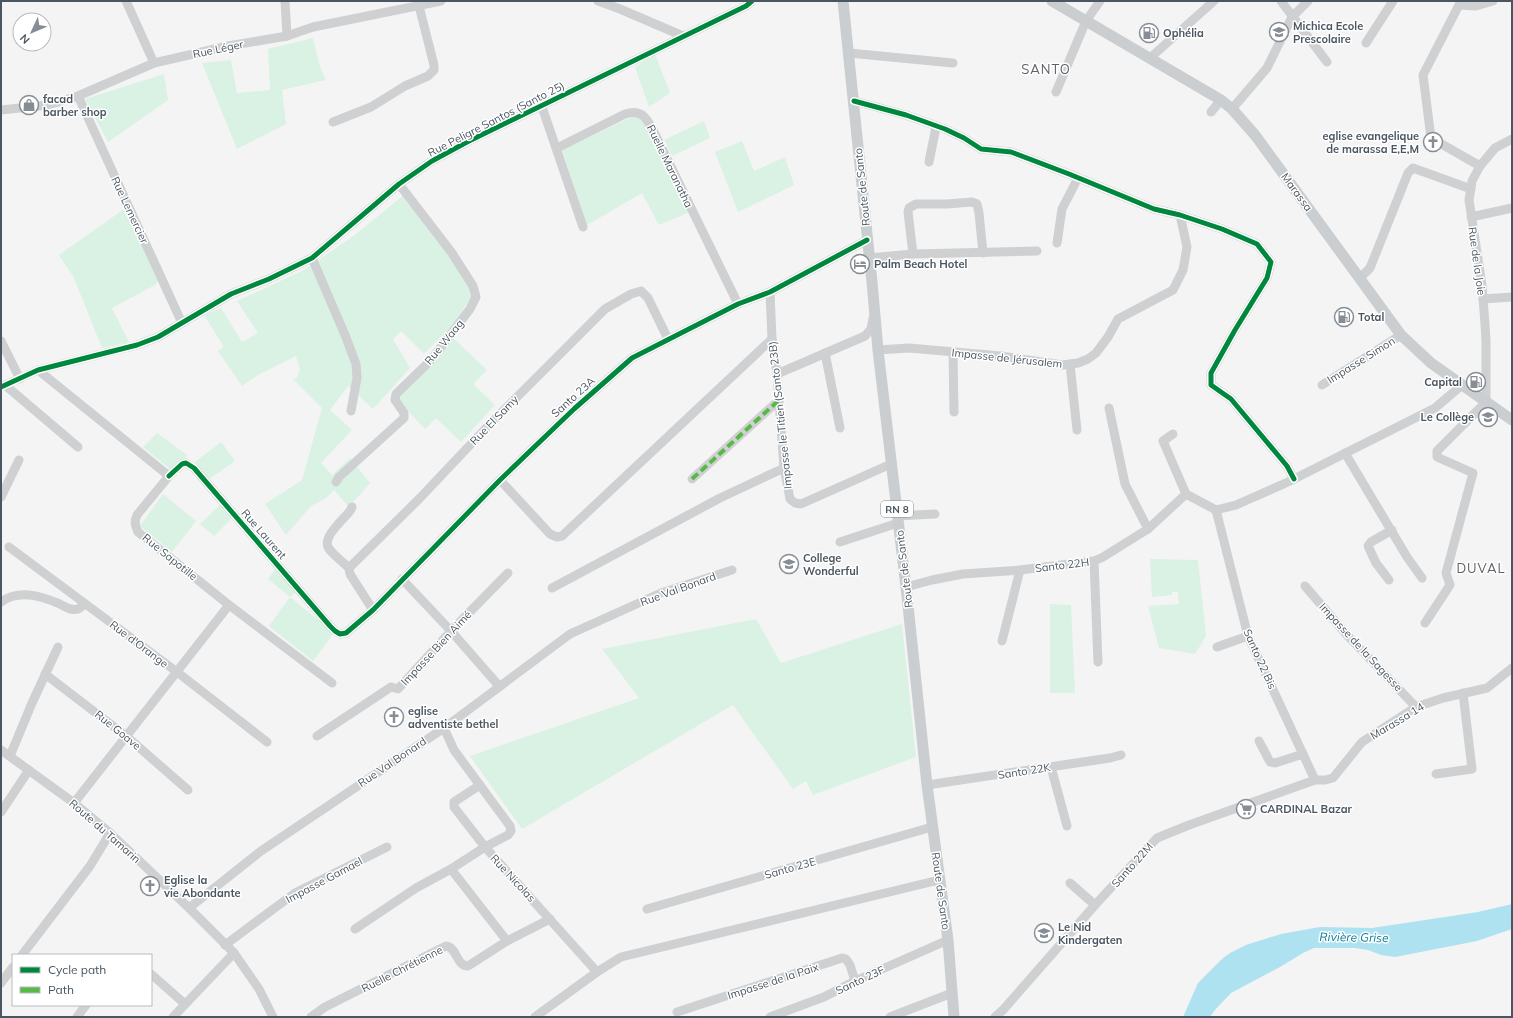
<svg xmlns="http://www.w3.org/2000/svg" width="1513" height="1018" font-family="Mulish,sans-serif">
<rect width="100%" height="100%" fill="#f4f4f4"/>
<!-- green -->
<g fill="#d9f2e3">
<polygon points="313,38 320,67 326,80 282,90 286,124 237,149 202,63 231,60 237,93 270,90 268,49"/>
<polygon points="655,54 670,93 649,107 635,67"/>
<polygon points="164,74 168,100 108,142 85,99"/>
<polygon points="642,112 690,212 659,225 642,193 587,225 562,150"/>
<polygon points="704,121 710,138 672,156 664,140"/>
<polygon points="742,141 754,171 785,157 794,185 738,212 715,152"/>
<polygon points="404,195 457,265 473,295 452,326 424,354 401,331 393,339 410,368 373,409 348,386 330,410 352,430 321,463 332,475 350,458 370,483 349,507 334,490 325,499 311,506 286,535 265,504 302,480 322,408 293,379 297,378 300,369 296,356 258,375 242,386 218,351 224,347 204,315 221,308 242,342 258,333 237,301 304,270 352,237"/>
<polygon points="127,207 158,280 155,285 112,308 129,342 102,348 74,278 59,255"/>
<polygon points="452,337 487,370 473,384 495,405 461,442 436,418 425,429 395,397"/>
<polygon points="157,433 187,455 174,472 143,447"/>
<polygon points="221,442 235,461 209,479 195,462"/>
<polygon points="163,494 196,521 172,552 140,526"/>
<polygon points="220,505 232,518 214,536 200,524"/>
<polygon points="1150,559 1198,560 1206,636 1195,654 1159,648 1148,606 1179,604 1178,592 1172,592 1172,595 1152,597"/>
<polygon points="277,567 299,589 290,597 334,633 313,661 269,626 290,597 268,579"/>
<polygon points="1050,604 1071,605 1075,693 1050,693"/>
<polygon points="756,619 781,663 902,624 916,757 813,795 806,781 793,789 733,705 522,829 470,756 639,698 602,649"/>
</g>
<!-- water -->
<polygon fill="#aee2f0" points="1512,904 1512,929 1477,941 1395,957 1381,955 1368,950 1355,948 1314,948 1303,953 1280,967 1231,993 1214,1011 1210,1017 1183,1017 1198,983 1222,959 1230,953 1246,945 1281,934 1320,927 1372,928 1478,912"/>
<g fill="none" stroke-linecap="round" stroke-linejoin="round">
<!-- minor -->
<g stroke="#ced0d2" stroke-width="9">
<polyline points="126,1 154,63"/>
<polyline points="285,1 287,36"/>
<polyline points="598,1 620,9 683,36"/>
<polyline points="1281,1 1327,62"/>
<polyline points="1459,5 1423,75 1431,138 1480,166"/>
<polyline points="1459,5 1476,6 1493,1"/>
<polyline points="1366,43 1393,1"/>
<polyline points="849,53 953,63"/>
<polyline points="1150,58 1214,1"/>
<polyline points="1056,92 1086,21 1100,1"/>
<polyline points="78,96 182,323"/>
<polyline points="854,101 906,115 945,129 964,138 981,149 1011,152 1069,174 1154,209 1180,215 1222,229 1257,244 1271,262 1267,278 1235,330 1211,373 1211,385 1231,399 1287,466 1294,479"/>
<polyline points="542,107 583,227"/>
<polyline points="1232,109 1267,68 1292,17 1308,1"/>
<polyline points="1,110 48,105 78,96 154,63 228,46 287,36 313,27 441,1"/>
<polyline points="1211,112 1221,100"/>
<polyline points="333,122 371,107 405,86 428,76 434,70 434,65 419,6"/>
<path d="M557,148L625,114C641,109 646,117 653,130L738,304"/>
<polyline points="929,162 936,127"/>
<polyline points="1471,217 1512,208"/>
<polyline points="1057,243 1062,209 1078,178"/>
<polyline points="913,254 908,212 909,208 916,204 947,204 972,202 977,204 979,213 983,253"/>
<polyline points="312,258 345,335 356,364 357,378 351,411"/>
<polyline points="869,258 913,254 1037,251"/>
<polyline points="1360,278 1370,268 1408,173 1413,168 1471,189"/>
<polyline points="770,292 772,339 777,374 784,468 790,499 795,503 801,504 891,464"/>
<polyline points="1483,299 1512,297"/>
<polyline points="1,341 20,379"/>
<polyline points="878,350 909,348 1001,356 1063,365 1078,363 1088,359 1096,353 1108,337 1118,319 1173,290 1183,270 1187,247 1180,215"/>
<polyline points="953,352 954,412"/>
<polyline points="825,353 840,428"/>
<polyline points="1070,364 1077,430"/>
<path d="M38,370L169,476L137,515C134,522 135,525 138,532L229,605L332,683"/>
<polyline points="777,374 865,336 871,329 873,318"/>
<polyline points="5,385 78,447"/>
<polyline points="1322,385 1401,335"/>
<polyline points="1,387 38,370 137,345 158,337 231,294 269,279 312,258 399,184 432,161 467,142 746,6 752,1"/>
<polyline points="1109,408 1125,484 1148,529"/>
<polyline points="1173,434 1163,441 1186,494"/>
<polyline points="1345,453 1407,557 1422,578"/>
<polyline points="169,476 182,464 186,463 194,468 330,626 335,631 340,634 346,633 373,610 500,480 574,409 632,358 738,304 770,292 867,240"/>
<polyline points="692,479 778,401"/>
<polyline points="500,480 550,534 557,537 562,536 772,339"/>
<polyline points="336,482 339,477 404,418 404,413 395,400 396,394 431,360 470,309 476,297 473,286 452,253 399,184"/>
<polyline points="1,497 19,460"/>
<polyline points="1216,510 1248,636 1315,780"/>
<polyline points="1216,510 1236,505 1288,482 1435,408 1462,385"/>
<polyline points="897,516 935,514"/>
<polyline points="840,542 898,523"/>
<polyline points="9,547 177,672 267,742"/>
<polyline points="1094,561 1098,662"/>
<path d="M349,568C328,548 317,547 340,522C344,517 350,513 352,507"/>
<polyline points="402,579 451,631 499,686"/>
<polyline points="1389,580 1376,563 1368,546 1371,542 1392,530"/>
<polyline points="1305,586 1347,635 1416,707"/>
<polyline points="906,587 932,580 963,574 1020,570 1094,561 1103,557 1148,529 1186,494 1216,510"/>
<polyline points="552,588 720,498 784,468"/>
<path d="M1,602C19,589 41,596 60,604C65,607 71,611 78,609C80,608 83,605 85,604"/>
<polyline points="373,610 350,574 349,568 419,499 488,426 605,309 631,294 641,291 648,298 668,339"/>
<polyline points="1425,623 1450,585 1446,573 1473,473 1437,457 1437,451 1486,402 1486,341 1485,324 1482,285 1469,200 1472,181 1480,166 1495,148 1512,139"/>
<polyline points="1002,641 1020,570"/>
<polyline points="1217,647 1248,636"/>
<polyline points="45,674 126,736 188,790"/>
<polyline points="444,728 454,750 510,826 511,831 508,835 485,847 597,972"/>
<polyline points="317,736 391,687 398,689 451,631 508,573"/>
<polyline points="1259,741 1270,762 1275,763 1303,754"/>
<polyline points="1,750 74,803 110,833 189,908 234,953 259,989 273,1017"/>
<polyline points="10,756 32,703 58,647"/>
<polyline points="1051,767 1067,826"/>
<polyline points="1436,774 1472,769 1463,693"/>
<polyline points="927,785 1110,758 1121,755"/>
<polyline points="74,803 229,605"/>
<polyline points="1,812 29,770"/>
<polyline points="451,869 507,941"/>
<polyline points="1070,883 1095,905"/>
<polyline points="189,908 261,851 444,728 570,634 661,593 732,570"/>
<polyline points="647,909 932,827"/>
<polyline points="355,929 416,888 451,869 485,847 454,807 454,802 457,800 480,785"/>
<polyline points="225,945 295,893 387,847"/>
<polyline points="22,955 90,866 110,833"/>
<polyline points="151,974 185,1004"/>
<polyline points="1,983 13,967"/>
<polyline points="677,1012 842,958 846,959 850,965 855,981"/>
<polyline points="77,1017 86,1005"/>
<polyline points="173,1017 234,953"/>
<path d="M311,1017L325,1007L446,946C457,947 456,966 468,966L507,941L550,919"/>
<polyline points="535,1017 597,972 621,957 939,880"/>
<polyline points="770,1017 824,997 855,981 948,940"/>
<polyline points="890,1017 952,993"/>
<polyline points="995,1017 1003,1010 1095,905 1157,838 1189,825 1315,780 1325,780 1333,778 1362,742 1416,707 1443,698 1487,688 1512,668"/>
</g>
<!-- major -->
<g stroke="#caced1" stroke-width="11">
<polyline points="843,1 872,282 878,350 906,587 927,785 948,940 954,1017"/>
<polyline points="1052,1 1221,100 1232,109 1255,135 1401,335 1431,363 1512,420"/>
</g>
<!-- quiet -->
<polyline stroke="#58b947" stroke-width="4" stroke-dasharray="8 4" stroke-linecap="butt" points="692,479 778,401"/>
<defs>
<g id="cycleway">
<polyline points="854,101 906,115 945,129 964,138 981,149 1011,152 1069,174 1154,209 1180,215 1222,229 1257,244 1271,262 1267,278 1235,330 1211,373 1211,385 1231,399 1287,466 1294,479"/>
<polyline points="1,387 38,370 137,345 158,337 231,294 269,279 312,258 399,184 432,161 467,142 746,6 752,1"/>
<polyline points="169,476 182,464 186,463 194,468 330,626 335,631 340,634 346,633 373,610 500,480 574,409 632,358 738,304 770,292 867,240"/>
</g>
</defs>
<!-- cycleway casing -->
<use href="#cycleway" stroke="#fff" stroke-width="8"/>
<!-- cycleway -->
<use href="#cycleway" stroke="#00873e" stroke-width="5"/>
</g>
<!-- icons -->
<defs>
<symbol id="school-ring" viewBox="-11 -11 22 22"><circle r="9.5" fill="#fff" stroke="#868d94" stroke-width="1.5"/><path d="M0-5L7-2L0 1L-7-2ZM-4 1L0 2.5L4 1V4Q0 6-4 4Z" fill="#868d94"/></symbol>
<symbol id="fuel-ring" viewBox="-11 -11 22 22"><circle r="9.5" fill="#fff" stroke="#868d94" stroke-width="1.5"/><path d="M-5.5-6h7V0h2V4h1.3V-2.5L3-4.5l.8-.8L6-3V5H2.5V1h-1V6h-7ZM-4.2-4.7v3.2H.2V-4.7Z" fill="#868d94"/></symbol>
<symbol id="shop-ring" viewBox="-11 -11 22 22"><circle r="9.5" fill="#fff" stroke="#868d94" stroke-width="1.5"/><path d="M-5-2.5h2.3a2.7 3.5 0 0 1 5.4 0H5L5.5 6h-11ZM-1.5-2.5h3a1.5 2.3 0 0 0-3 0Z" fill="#868d94"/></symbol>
<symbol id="church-ring" viewBox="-11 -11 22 22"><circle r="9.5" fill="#fff" stroke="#868d94" stroke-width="1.5"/><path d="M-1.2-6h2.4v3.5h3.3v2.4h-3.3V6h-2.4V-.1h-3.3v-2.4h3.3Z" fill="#868d94"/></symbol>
<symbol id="hotel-ring" viewBox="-11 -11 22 22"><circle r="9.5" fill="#fff" stroke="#868d94" stroke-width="1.5"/><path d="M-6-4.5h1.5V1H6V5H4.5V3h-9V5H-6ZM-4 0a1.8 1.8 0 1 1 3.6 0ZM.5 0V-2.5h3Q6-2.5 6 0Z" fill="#868d94"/></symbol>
<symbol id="supermarket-ring" viewBox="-11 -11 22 22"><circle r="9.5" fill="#fff" stroke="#868d94" stroke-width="1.5"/><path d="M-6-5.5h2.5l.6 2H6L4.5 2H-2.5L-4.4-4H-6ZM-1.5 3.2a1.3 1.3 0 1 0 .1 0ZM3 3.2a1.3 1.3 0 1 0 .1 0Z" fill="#868d94"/></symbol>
</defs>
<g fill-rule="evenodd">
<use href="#school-ring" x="1268" y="21" width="22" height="22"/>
<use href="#fuel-ring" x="1138" y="22" width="22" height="22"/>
<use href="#shop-ring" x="18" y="94" width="22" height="22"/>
<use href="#church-ring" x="1422" y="131" width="22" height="22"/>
<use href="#hotel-ring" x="849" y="253" width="22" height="22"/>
<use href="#fuel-ring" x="1333" y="306" width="22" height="22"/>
<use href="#fuel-ring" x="1465" y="371" width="22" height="22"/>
<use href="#school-ring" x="1477" y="406" width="22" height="22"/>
<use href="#school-ring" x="778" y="553" width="22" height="22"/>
<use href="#church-ring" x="383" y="706" width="22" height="22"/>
<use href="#supermarket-ring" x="1235" y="798" width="22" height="22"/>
<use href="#church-ring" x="139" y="875" width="22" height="22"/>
<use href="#school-ring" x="1033" y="922" width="22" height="22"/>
</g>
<g text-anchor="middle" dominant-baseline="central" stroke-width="3" stroke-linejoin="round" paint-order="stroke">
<!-- shield labels -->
<rect fill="#fff" stroke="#808990" stroke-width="1" x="881" y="501" width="32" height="16" rx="3"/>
<g font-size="10" font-weight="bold" fill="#4a5661">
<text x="897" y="509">RN 8</text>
</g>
<!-- poi labels -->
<g font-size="11" font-weight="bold" fill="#4a5661" stroke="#fff" text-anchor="start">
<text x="1293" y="26">Michica Ecole<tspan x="1293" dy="13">Prescolaire</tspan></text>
<text x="1163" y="33">Ophélia</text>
<text x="43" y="99">facad<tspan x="43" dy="13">barber shop</tspan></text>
<text x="1419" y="136" text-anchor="end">eglise evangelique<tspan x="1419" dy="13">de marassa E,E,M</tspan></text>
<text x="874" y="264">Palm Beach Hotel</text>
<text x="1358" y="317">Total</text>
<text x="1462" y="382" text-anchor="end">Capital</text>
<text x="1474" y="417" text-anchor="end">Le Collège</text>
<text x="803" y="558">College<tspan x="803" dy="13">Wonderful</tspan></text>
<text x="408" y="711">eglise<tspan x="408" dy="13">adventiste bethel</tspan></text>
<text x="1260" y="809">CARDINAL Bazar</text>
<text x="164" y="880">Eglise la<tspan x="164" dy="13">vie Abondante</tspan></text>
<text x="1058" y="927">Le Nid<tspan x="1058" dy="13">Kindergaten</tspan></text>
</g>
<!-- street labels -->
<g font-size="11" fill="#4a5661" stroke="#fff">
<text transform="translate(218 49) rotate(-12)">Rue Léger</text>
<text transform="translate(496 119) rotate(-27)">Rue Peligre Santos (Santo 25)</text>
<text transform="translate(670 166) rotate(64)">Ruelle Maranatha</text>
<text transform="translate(862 187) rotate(-96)">Route de Santo</text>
<text transform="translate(1297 192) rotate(54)">Marassa</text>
<text transform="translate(130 210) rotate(65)">Rue Lemercier</text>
<text transform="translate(1477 261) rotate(82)">Rue de la Joie</text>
<text transform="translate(444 342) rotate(-51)">Rue Waag</text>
<text transform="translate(1007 358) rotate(6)">Impasse de Jérusalem</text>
<text transform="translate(1361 360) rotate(-32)">Impasse Simon</text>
<text transform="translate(573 397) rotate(-42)">Santo 23A</text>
<text transform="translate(780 415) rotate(-96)">Impasse le Titien (Santo 23B)</text>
<text transform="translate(494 420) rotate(-46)">Rue El Samy</text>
<text transform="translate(264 534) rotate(49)">Rue Laurent</text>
<text transform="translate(170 557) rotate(39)">Rue Sapotille</text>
<text transform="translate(1062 565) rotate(-7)">Santo 22H</text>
<text transform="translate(904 569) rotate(-97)">Route de Santo</text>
<text transform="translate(678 589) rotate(-20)">Rue Val Bonard</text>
<text transform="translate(139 644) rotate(37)">Rue d'Orange</text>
<text transform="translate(1361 647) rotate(47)">Impasse de la Sagesse</text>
<text transform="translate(436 648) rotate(-47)">Impasse Bien Aimé</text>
<text transform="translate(1260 659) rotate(66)">Santo 22 Bis</text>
<text transform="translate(1397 721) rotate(-31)">Marassa 14</text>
<text transform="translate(118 730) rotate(39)">Rue Goave</text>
<text transform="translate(392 762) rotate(-34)">Rue Val Bonard</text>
<text transform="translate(1024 771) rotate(-9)">Santo 22K</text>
<text transform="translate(105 831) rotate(41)">Route du Tamarin</text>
<text transform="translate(1132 865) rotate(-48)">Santo 22M</text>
<text transform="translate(790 868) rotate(-16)">Santo 23E</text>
<text transform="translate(513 878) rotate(47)">Rue Nicolas</text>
<text transform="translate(324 880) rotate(-28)">Impasse Gamael</text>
<text transform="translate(941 891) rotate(82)">Route de Santo</text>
<text transform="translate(402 969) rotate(-27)">Ruelle Chrétienne</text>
<text transform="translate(860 980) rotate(-25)">Santo 23F</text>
<text transform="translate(773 981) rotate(-18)">Impasse de la Paix</text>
</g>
<!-- water labels -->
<g font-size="12" font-style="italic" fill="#0c7c9b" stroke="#fff">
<text transform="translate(1354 937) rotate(1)">Rivière Grise</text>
</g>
<!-- quarter labels -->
<g font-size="13" letter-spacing="1" fill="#5f6368" stroke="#fff">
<text x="1046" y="69">SANTO</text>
<text x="1481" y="568">DUVAL</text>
</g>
</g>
<!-- border -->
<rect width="1513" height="1018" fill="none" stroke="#4a5661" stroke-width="4"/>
<!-- legend -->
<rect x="12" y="954" width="140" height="52" fill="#ffffff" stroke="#b7bbc0"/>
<rect x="20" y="967" width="20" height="6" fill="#00873e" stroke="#b7bbc0"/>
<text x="48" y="974" font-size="12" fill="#4a5661">Cycle path</text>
<rect x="20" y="987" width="20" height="6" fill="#58b947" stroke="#b7bbc0"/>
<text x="48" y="994" font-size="12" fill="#4a5661">Path</text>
<!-- north arrow -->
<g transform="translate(32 32) rotate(226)"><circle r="19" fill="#ffffff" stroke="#b7bbc0"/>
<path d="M0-3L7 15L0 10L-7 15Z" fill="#868d94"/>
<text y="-6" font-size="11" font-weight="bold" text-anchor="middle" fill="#4a5661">N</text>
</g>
</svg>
